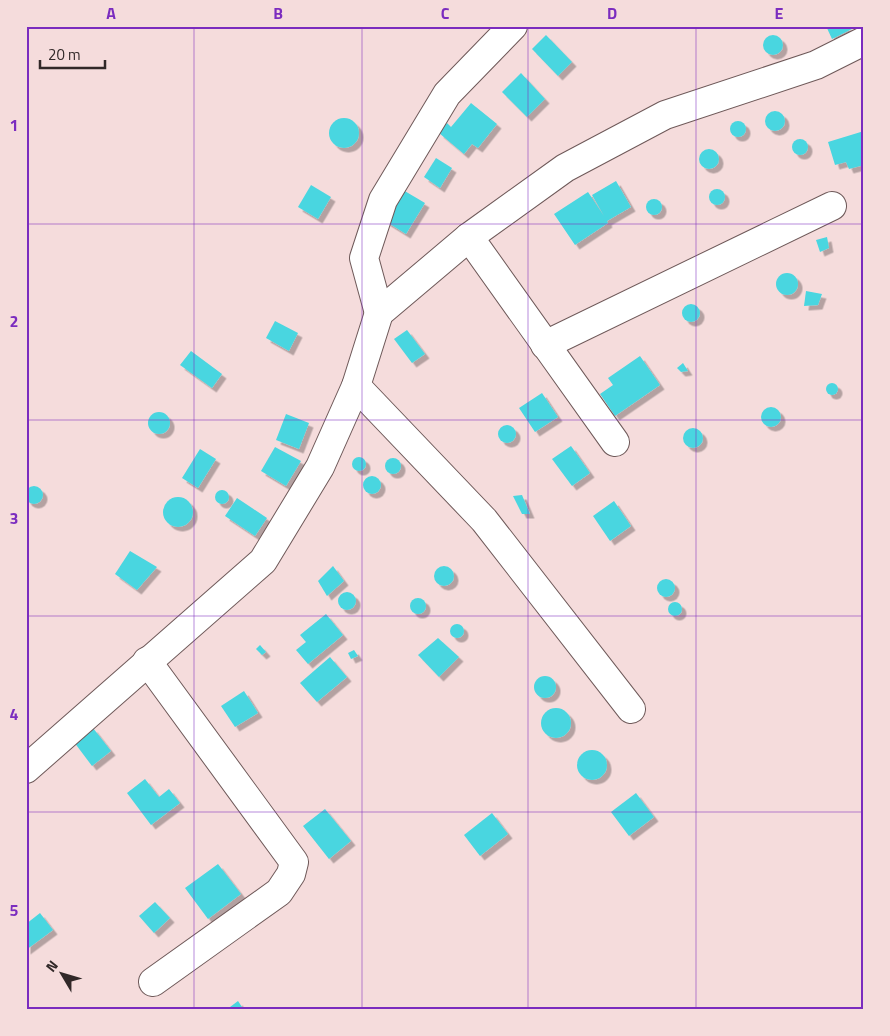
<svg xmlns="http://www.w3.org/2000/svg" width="890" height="1036" font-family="'Titillium Web',sans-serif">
<defs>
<filter id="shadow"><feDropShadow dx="4.5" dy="4.5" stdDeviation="0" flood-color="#0004"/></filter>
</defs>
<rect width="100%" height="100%" fill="#f5dcdc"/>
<!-- building -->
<g fill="#49d6e0" filter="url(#shadow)">
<polygon points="826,26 858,26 832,39"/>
<polygon points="546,35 572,62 558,76 532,49"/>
<circle cx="773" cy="45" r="10"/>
<polygon points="521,73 545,99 527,117 502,92"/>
<polygon points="471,103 497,124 478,148 472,144 464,154 439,133 447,123 451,127"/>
<circle cx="775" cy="121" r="10"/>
<circle cx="344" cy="133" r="15"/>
<circle cx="738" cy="129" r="8"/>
<polygon points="864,131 864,165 849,169 846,162 835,165 828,142"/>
<circle cx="800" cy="147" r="8"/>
<circle cx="709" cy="159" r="10"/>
<polygon points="436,158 452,168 440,188 424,177"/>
<polygon points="616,181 631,207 607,221 608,223 575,245 554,214 588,192 604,216 592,195"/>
<polygon points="311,185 331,197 318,219 298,207"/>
<circle cx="717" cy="197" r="8"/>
<polygon points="403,190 425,203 406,234 385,221"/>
<circle cx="654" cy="207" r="8"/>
<polygon points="827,237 829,248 820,252 816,240"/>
<circle cx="787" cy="284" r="11"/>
<polygon points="806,291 822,294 818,305 804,306"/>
<circle cx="691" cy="313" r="9"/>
<polygon points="275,321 298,333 289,351 266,338"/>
<polygon points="407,330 425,354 412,363 394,339"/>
<polygon points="191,351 222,374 212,388 180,365"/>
<polygon points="640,356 660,385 615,416 600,394 613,385 608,378"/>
<polygon points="683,363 688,371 681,372 677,368"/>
<circle cx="832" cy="389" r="6"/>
<polygon points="542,393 558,417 535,432 519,408"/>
<circle cx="771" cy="417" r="10"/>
<circle cx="159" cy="423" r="11"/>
<polygon points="286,414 309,423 299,449 276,440"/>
<circle cx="507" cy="434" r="9"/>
<circle cx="693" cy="438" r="10"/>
<polygon points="571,446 590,473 572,486 552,459"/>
<polygon points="275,447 301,461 286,486 261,471"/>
<polygon points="200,449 216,459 198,488 182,478"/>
<circle cx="359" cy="464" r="7"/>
<circle cx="393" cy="466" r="8"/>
<circle cx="372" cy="485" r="9"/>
<circle cx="34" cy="495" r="9"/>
<circle cx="222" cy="497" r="7"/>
<polygon points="522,495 530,514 522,514 513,496"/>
<circle cx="178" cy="512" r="15"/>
<polygon points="237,498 267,518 255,536 225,516"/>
<polygon points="614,501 631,526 610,541 593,516"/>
<polygon points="130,551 157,567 137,590 115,574"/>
<polygon points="333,566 344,581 327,596 318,581"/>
<circle cx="444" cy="576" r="10"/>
<circle cx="666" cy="588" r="9"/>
<circle cx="347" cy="601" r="9"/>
<circle cx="418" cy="606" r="8"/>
<circle cx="675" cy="609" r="7"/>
<polygon points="326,614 343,635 308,664 296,650 306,642 300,635"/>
<circle cx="457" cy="631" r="7"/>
<polygon points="438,638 459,657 439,677 418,655"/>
<polygon points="260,645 266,652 262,655 256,649"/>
<polygon points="354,650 358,656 351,659 348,653"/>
<polygon points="330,657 347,677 317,702 300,683"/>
<circle cx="545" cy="687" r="11"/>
<polygon points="244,691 258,713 235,727 221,706"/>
<circle cx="556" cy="723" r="15"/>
<polygon points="93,728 111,751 92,766 74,742"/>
<circle cx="592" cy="765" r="15"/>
<polygon points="145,779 159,797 169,789 180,803 151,825 127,793"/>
<polygon points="636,793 654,817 629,836 611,812"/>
<polygon points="325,809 351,841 329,859 303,826"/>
<polygon points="492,813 508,834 480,856 464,835"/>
<polygon points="218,864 241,894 208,919 185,888"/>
<polygon points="155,902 170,918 154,933 139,916"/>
<polygon points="40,913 53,930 26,950 26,924"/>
<polygon points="238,1001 244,1010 226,1010"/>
</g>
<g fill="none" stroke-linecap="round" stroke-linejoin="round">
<defs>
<g id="minor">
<polyline points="469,237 615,442"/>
<polyline points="379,313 364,258 383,200 447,94 513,26"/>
<polyline points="545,345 832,206"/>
<polyline points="356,386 484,520 631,709"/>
<polyline points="147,661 294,862 291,874 279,892 153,982"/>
<polyline points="26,769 263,561 320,467 356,386 379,313 469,237 565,168 665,115 816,65 864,41"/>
</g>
</defs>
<!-- minor casing -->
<use href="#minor" stroke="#6e5959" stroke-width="30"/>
<!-- minor -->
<use href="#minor" stroke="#fff" stroke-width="28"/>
</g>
<!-- grid -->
<path fill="none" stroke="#7b2cbf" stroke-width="1" stroke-opacity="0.55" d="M194,26V1010M362,26V1010M528,26V1010M696,26V1010M26,224H864M26,420H864M26,616H864M26,812H864"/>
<!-- border -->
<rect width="890" height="1036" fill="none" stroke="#f5dcdc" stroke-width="55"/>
<!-- north arrow -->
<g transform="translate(62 974) rotate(308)" stroke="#f5dcdc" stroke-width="4" paint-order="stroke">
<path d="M0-4L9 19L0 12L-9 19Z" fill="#312828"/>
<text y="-8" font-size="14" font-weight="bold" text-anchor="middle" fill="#312828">N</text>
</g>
<!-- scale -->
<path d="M40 60v8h65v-8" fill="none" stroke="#312828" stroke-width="2.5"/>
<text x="48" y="60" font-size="15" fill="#312828" stroke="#f5dcdc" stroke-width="4" paint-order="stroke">20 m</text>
<rect x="28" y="28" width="834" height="980" fill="none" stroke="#7b2cbf" stroke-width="2"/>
<g font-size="16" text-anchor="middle" font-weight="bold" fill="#7b2cbf">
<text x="111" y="19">A</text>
<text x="278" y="19">B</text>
<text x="445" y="19">C</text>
<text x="612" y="19">D</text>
<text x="779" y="19">E</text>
<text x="14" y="131">1</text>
<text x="14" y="327">2</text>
<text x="14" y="524">3</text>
<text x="14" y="720">4</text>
<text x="14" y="916">5</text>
</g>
</svg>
